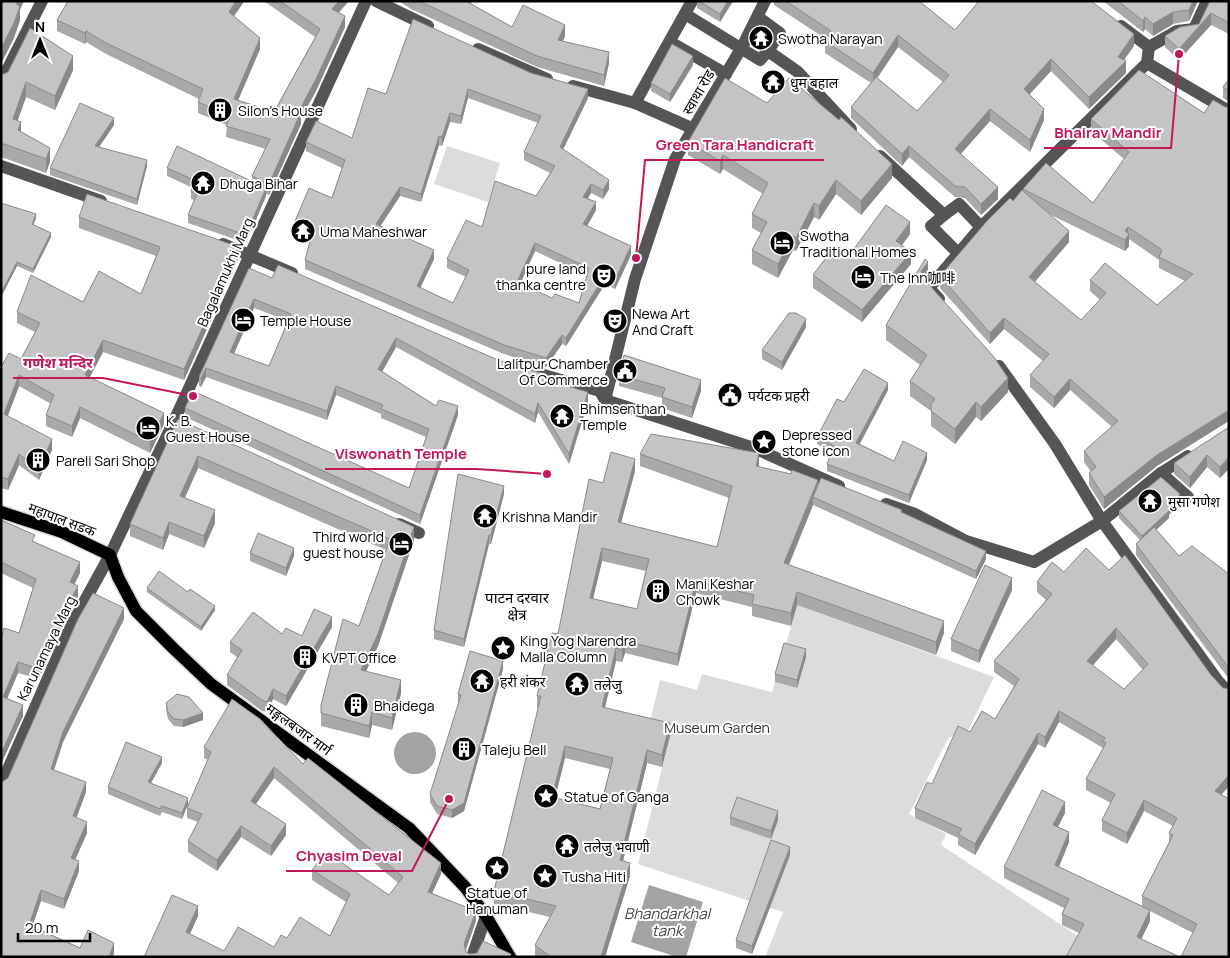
<svg xmlns="http://www.w3.org/2000/svg" width="1230" height="958" font-family="Manrope,'Noto Sans SC','Noto Sans Devanagari',sans-serif">
<rect width="100%" height="100%" fill="#fff"/>
<!-- green -->
<g fill="#dcdcdc">
<polygon points="447,146 500,163 488,202 434,184"/>
<polygon points="797,605 994,677 967,733 949,737 909,814 946,834 941,845 1081,938 1071,957 765,957 783,912 638,864 670,736 648,730 660,680 697,690 702,674 772,692 775,682 797,688 784,651"/>
</g>
<!-- water -->
<g fill="#a3a3a3">
<circle cx="415" cy="753" r="21"/>
<polygon points="649,885 703,902 686,957 677,957 631,942"/>
</g>
<g fill="none" stroke-linecap="round" stroke-linejoin="round">
<defs>
<polyline id="major" points="1,512 62,532 110,555 118,577 136,611 173,648 211,684 409,828 465,887 486,916 510,957"/>
</defs>
<!-- major casing -->
<use href="#major" stroke="#dbdbdb" stroke-width="15"/>
<!-- minor -->
<g stroke="#555" stroke-width="12">
<polyline points="376,1 428,26"/>
<polyline points="685,14 760,60 768,51 798,72 851,129"/>
<polyline points="758,17 780,33 768,51"/>
<polyline points="1121,26 1149,47"/>
<polyline points="670,42 726,74"/>
<polyline points="1149,47 1147,63 1229,111"/>
<polyline points="1149,47 1177,31 1194,29 1207,1"/>
<polyline points="478,49 547,79"/>
<polyline points="1,82 42,1"/>
<polyline points="573,86 635,103 694,129"/>
<polyline points="635,103 692,1"/>
<polyline points="880,156 944,215 959,204 981,227"/>
<polyline points="1,166 101,201"/>
<polyline points="944,215 931,226 959,254"/>
<polyline points="223,244 292,273"/>
<polyline points="939,299 929,288 981,227 1147,63"/>
<polyline points="999,366 1055,444 1102,521 1218,681 1229,693"/>
<polyline points="533,372 600,391 605,400"/>
<polyline points="605,400 754,448 839,486"/>
<polyline points="605,400 635,279 675,159 742,47 765,1"/>
<polyline points="1161,473 1188,497"/>
<polyline points="886,504 915,514 966,541 1034,562 1102,521 1161,473 1188,456"/>
<polyline points="399,524 419,533"/>
<polyline points="1,785 71,626 110,555 174,421 366,1"/>
<polyline points="472,957 486,916"/>
</g>
<!-- major -->
<use href="#major" stroke="#000" stroke-width="12"/>
</g>
<!-- wall -->
<g fill="#a9a9a9" fill-rule="evenodd">
<polygon points="243,1 243,3 234,16 260,49 238,100 274,112 315,37 264,1 349,1 339,12 345,27 316,91 301,118 301,124 269,195 266,194 266,196 246,243 188,223 188,215 194,200 191,199 191,191 193,188 167,176 167,168 252,181 252,176 266,149 226,137 227,125 198,113 198,102 199,99 106,54 86,42 85,44 57,31 57,20"/>
<polygon points="399,1 472,1 471,4 512,27 565,36 563,41 609,63 604,86 537,67 411,9"/>
<polygon points="697,1 733,1 720,22 697,8"/>
<path d="M774,1H921V3L955,30L1134,46L1124,60L1126,73L1089,109L1051,71L1030,94L1044,120L1030,152L990,121L961,154L998,199L981,215L965,198L955,197L909,157L902,166L851,118V107L871,83L825,53V41L826,39L774,5ZM898,47L943,82L917,111L877,78Z"/>
<polygon points="1103,1 1198,1 1189,21 1173,24 1153,36 1145,29 1143,32"/>
<polygon points="1210,1 1229,1 1229,34 1211,25 1179,60 1165,47 1165,36 1199,24"/>
<polygon points="693,65 670,102 651,91 651,83"/>
<polygon points="73,70 55,110 26,97 17,121 21,132 50,162 46,173 4,158 1,158 1,75"/>
<path d="M531,73L588,98L563,149L609,189L603,199L591,193L588,198L596,210L587,226L631,255L615,289L605,284L566,346L562,344L546,367L504,354L305,269V260L310,242L293,234V226L332,198L342,168L306,151V142L352,138L386,94ZM468,98L538,123L524,152V160L550,173L536,196L447,259V268L466,277L453,303L420,288L434,259L380,226L400,196L421,202L439,145L442,146L450,122L461,124ZM535,251L587,276L579,303L552,298L520,284Z"/>
<polygon points="1229,79 1229,102 1223,98 1223,87"/>
<path d="M1225,107L1157,466L1104,509L1089,485V473L1091,472L1084,462V451L1112,427L1070,390L1054,408L1030,387V375L1043,361L1004,329L990,344L940,288V276L1023,191V189L1093,203L1124,159L1091,131V119L1204,113ZM1049,214L1125,251L1129,246V239L1159,260V268L1185,281L1157,305L1090,280V291L1100,300L1081,320L1035,282L1069,242Z"/>
<polygon points="114,125 99,147 147,166 137,205 50,175 50,168"/>
<polygon points="688,142 892,178 861,215 836,194 819,220 814,217 796,251 793,250 778,278 752,264 752,250 761,233 752,228 752,214 763,194 723,169 720,174 688,155"/>
<polygon points="1,203 36,218 33,224 51,237 33,273 17,266 2,295 1,294"/>
<polygon points="79,217 239,258 184,380 103,352 90,377 164,424 150,453 80,418 72,437 46,426 46,415 51,404 19,386 8,416 52,450 39,480 19,465 8,490 1,488 1,367 21,359 35,332 17,323 17,312 141,294 156,256 79,228"/>
<polygon points="910,234 902,245 911,264 862,322 813,288 813,275 848,257"/>
<path d="M249,268L272,278L498,360L547,381L588,402L569,464L538,412L535,423L396,347L382,372L436,406L458,415L420,524L185,417V408L409,488L426,437L381,418V414L336,395L327,420L206,377L201,387L199,386V377ZM254,308L288,321L269,366L234,354Z"/>
<polygon points="928,276 925,281 1008,392 981,421 976,417 955,444 931,426 931,411 910,396 910,381 920,365 886,340 886,325"/>
<polygon points="806,327 782,370 762,359 762,350"/>
<polygon points="619,375 701,391 692,418 662,408 662,398 619,386"/>
<polygon points="888,390 860,444 894,461 927,460 909,503 827,471 827,464 832,452 817,444 817,437 844,402"/>
<polygon points="178,419 414,540 378,646 366,671 401,693 392,730 372,725 369,738 321,726 321,705 359,626 386,550 198,468 185,498 215,523 204,548 169,534 163,550 130,536 130,524"/>
<polygon points="1229,427 1220,478 1207,467 1190,488 1174,474 1174,463"/>
<path d="M640,454L759,465V467L818,485L902,513L986,559L976,579L813,505L789,565L944,633L936,655L797,605L791,626L752,616V607L696,593L678,666L625,653L622,662L616,661L605,708L670,736L662,767L647,763L623,861L630,876L605,957H535V945L550,917L494,904V891L538,708H537V696L558,634L603,483L635,471L621,523L717,547L729,498L640,466ZM602,561L646,571L637,609L593,599ZM565,758L610,769L600,809L555,798Z"/>
<polygon points="504,494 491,544 489,544 464,647 434,639 434,630"/>
<polygon points="1180,501 1169,515 1169,518 1156,530 1179,556 1229,574 1229,679 1136,555 1136,544 1140,540 1119,518 1119,511"/>
<polygon points="1,520 80,573 74,584 78,596 64,623 39,679 18,673 7,699 23,716 1,764 1,635 19,633 33,588 1,573"/>
<polygon points="250,553 294,556 286,576 250,561"/>
<path d="M1064,572L1211,675L1223,688L1229,689V786L1221,795L1229,957L1193,933L1150,911V921L1141,939L1079,933L1062,925V914L1064,908L1004,878V867L1065,813L1058,827L1069,842L1059,867L1142,906V896L1169,842V833L1173,826L1144,811L1127,844L1102,831V820L1111,803L1086,790V779L1103,748L1059,722L1045,748L1038,744L975,855L958,845V838L915,818V808L970,732L995,719L1014,686L994,672V661L1046,600L1037,592V582ZM1116,639L1143,670L1124,689L1092,666Z"/>
<polygon points="147,588 215,610 201,631 147,592"/>
<polygon points="1012,590 979,663 951,651 951,639"/>
<polygon points="124,619 63,742 54,770 86,792 76,818 87,833 75,860 79,871 64,909 41,901 32,926 80,948 114,953 1,957 2,782 8,778"/>
<polygon points="332,627 286,706 273,699 267,712 262,711 227,685 227,675 237,657 230,652 230,642 282,634 302,636"/>
<polygon points="806,657 797,688 775,682 775,674"/>
<polygon points="503,669 464,811 452,818 437,814 430,802 430,794 459,703 458,703 458,694"/>
<polygon points="166,703 203,720 183,727 174,726 168,719 166,710"/>
<polygon points="204,747 303,764 441,874 432,893 476,921 466,950 466,952 470,954 511,957 144,957 198,916 190,934 224,951 274,947 287,938 330,936 346,902 312,880 312,870 389,895 398,883 274,778 256,804 286,835 271,856 241,837 217,871 188,852 188,841 198,822 187,818 187,808 208,760 204,758"/>
<polygon points="162,763 151,783 188,804 182,819 162,812 160,816 108,794 108,787"/>
<polygon points="730,817 778,820 771,839 730,825"/>
<polygon points="790,855 752,954 736,948 736,940"/>
</g>
<!-- shaded-wall -->
<g fill="#898989">
<polygon points="18,1 24,1 20,10 20,21 14,38 1,64 1,49"/>
<polygon points="236,1 243,1 243,3 229,23 229,12"/>
<polygon points="339,1 349,1 332,20 332,9"/>
<polygon points="728,1 733,1 720,22 720,14"/>
<polygon points="1193,1 1198,1 1189,21 1189,10"/>
<polygon points="1173,12 1173,24 1153,36 1153,24"/>
<polygon points="1211,13 1211,25 1179,60 1179,49"/>
<polygon points="345,16 345,27 316,91 301,118 301,124 269,195 269,184 299,111"/>
<polygon points="1145,17 1145,29 1143,32 1143,21"/>
<polygon points="565,25 565,36 558,51 558,40"/>
<polygon points="86,31 86,42 85,44 85,33"/>
<polygon points="1134,34 1134,46 1118,68 1118,57"/>
<polygon points="898,35 898,47 873,84 873,73"/>
<polygon points="260,38 260,49 234,110 234,99"/>
<polygon points="609,52 609,63 604,86 604,75"/>
<polygon points="73,56 73,70 55,110 55,96"/>
<polygon points="693,56 693,65 670,102 670,94"/>
<polygon points="1051,59 1051,71 1024,100 1024,89"/>
<polygon points="1126,61 1126,73 1089,109 1089,97"/>
<polygon points="26,82 26,97 13,134 13,119"/>
<polygon points="468,89 468,98 461,124 461,116"/>
<polygon points="588,89 588,98 560,156 560,147"/>
<polygon points="990,109 990,121 955,160 955,149"/>
<polygon points="1044,109 1044,120 1030,152 1030,140"/>
<polygon points="450,113 450,122 442,146 442,137"/>
<polygon points="114,118 114,125 95,153 95,146"/>
<polygon points="21,122 21,136 18,130"/>
<polygon points="439,136 439,145 421,202 421,194"/>
<polygon points="909,146 909,157 902,166 902,154"/>
<polygon points="50,148 50,162 46,173 46,159"/>
<polygon points="723,155 723,169 720,174 720,161"/>
<polygon points="147,160 147,166 137,205 137,199"/>
<polygon points="892,164 892,178 861,215 861,201"/>
<polygon points="609,180 609,189 603,199 603,190"/>
<polygon points="836,180 836,194 819,220 819,206"/>
<polygon points="591,184 591,193 583,206 583,197"/>
<polygon points="400,187 400,196 376,233 376,224"/>
<polygon points="998,187 998,199 981,215 981,204"/>
<polygon points="266,188 266,196 246,243 246,235"/>
<polygon points="596,202 596,210 583,233 583,224"/>
<polygon points="814,203 814,217 796,251 796,238"/>
<polygon points="36,214 36,218 32,228 32,224"/>
<polygon points="910,222 910,234 896,253 896,241"/>
<polygon points="1128,227 1128,236 1129,234 1129,246 1125,251 1125,231"/>
<polygon points="1069,231 1069,242 1029,288 1029,277"/>
<polygon points="51,233 51,237 33,273 33,269"/>
<polygon points="793,236 793,250 778,278 778,264"/>
<polygon points="535,243 535,251 517,291 517,282"/>
<polygon points="631,246 631,255 615,289 615,280"/>
<polygon points="239,247 239,258 184,380 184,369"/>
<polygon points="434,250 434,259 417,295 417,286"/>
<polygon points="911,252 911,264 862,322 862,310"/>
<polygon points="17,262 17,266 2,295 2,291"/>
<polygon points="928,262 928,276 921,286 921,271"/>
<polygon points="605,275 605,284 566,346 566,338"/>
<polygon points="254,299 254,308 230,362 230,352"/>
<polygon points="1004,318 1004,329 990,344 990,333"/>
<polygon points="806,319 806,327 782,370 782,362"/>
<polygon points="562,335 562,344 546,367 546,358"/>
<polygon points="396,338 396,347 378,379 378,369"/>
<polygon points="103,340 103,352 85,386 85,375"/>
<polygon points="206,368 206,377 201,387 201,378"/>
<polygon points="19,375 19,386 4,425 4,414"/>
<polygon points="1008,378 1008,392 981,421 981,407"/>
<polygon points="1070,379 1070,390 1054,408 1054,397"/>
<polygon points="701,380 701,391 692,418 692,407"/>
<polygon points="888,383 888,390 856,450 856,443"/>
<polygon points="336,386 336,395 327,420 327,411"/>
<polygon points="588,392 588,402 569,464 569,454"/>
<polygon points="976,402 976,417 955,444 955,429"/>
<polygon points="538,403 538,412 535,423 535,414"/>
<polygon points="458,406 458,415 420,524 420,515"/>
<polygon points="80,407 80,418 72,437 72,426"/>
<polygon points="1229,410 1229,421 1157,466 1104,509 1104,497 1157,455"/>
<polygon points="164,413 164,424 150,453 150,442"/>
<polygon points="52,439 52,450 39,480 39,469"/>
<polygon points="759,453 759,465 756,478 756,466"/>
<polygon points="927,453 927,460 909,503 909,495"/>
<polygon points="19,454 19,465 8,490 8,479"/>
<polygon points="1207,455 1207,467 1190,488 1190,477"/>
<polygon points="198,456 198,468 180,508 180,496"/>
<polygon points="1229,457 1229,469 1220,478 1220,467"/>
<polygon points="635,459 635,471 618,534 618,522"/>
<polygon points="818,480 818,493 813,497 813,505 784,576 784,563"/>
<polygon points="504,486 504,494 491,544 491,535"/>
<polygon points="1180,494 1180,501 1169,515 1169,518 1142,543 1142,536 1168,510"/>
<polygon points="215,510 215,523 204,548 204,536"/>
<polygon points="169,522 169,534 163,550 163,538"/>
<polygon points="414,527 414,540 378,646 361,682 361,670"/>
<polygon points="489,535 489,544 464,647 464,639"/>
<polygon points="294,548 294,556 286,576 286,568"/>
<polygon points="602,548 602,561 590,611 590,598"/>
<polygon points="986,551 986,559 976,579 976,571"/>
<polygon points="80,562 80,573 70,593 70,582"/>
<polygon points="1012,578 1012,590 979,663 979,651"/>
<polygon points="696,581 696,593 678,666 678,654"/>
<polygon points="78,586 78,596 64,623 39,679 39,669 64,612"/>
<polygon points="797,592 797,605 791,626 791,613"/>
<polygon points="215,606 215,610 201,631 201,627"/>
<polygon points="124,608 124,619 63,742 51,779 51,769 63,732"/>
<polygon points="332,617 332,627 286,706 286,696"/>
<polygon points="944,621 944,633 936,655 936,642"/>
<polygon points="1116,628 1116,639 1087,672 1087,661"/>
<polygon points="625,641 625,653 622,662 622,650"/>
<polygon points="616,648 616,661 602,719 602,707"/>
<polygon points="806,649 806,657 797,688 797,680"/>
<polygon points="503,661 503,669 464,811 452,818 452,810"/>
<polygon points="18,662 18,673 3,708 3,697"/>
<polygon points="401,680 401,693 392,730 392,718"/>
<polygon points="273,689 273,699 267,712 267,702"/>
<polygon points="23,705 23,716 1,764 1,754"/>
<polygon points="1059,711 1059,722 1045,748 1045,737"/>
<polygon points="372,712 372,725 369,738 369,726"/>
<polygon points="203,713 203,720 183,727 183,720"/>
<polygon points="670,723 670,736 662,767 662,755"/>
<polygon points="1038,733 1038,744 975,855 975,844"/>
<polygon points="565,746 565,758 552,810 552,797"/>
<polygon points="647,750 647,763 620,873 620,860"/>
<polygon points="162,757 162,763 148,788 148,782"/>
<polygon points="274,767 274,778 251,811 251,801"/>
<polygon points="1229,775 1229,786 1215,802 1215,791"/>
<polygon points="86,782 86,792 73,827 73,816"/>
<polygon points="188,798 188,804 182,819 182,813"/>
<polygon points="1144,800 1144,811 1127,844 1127,833"/>
<polygon points="1065,802 1065,813 1053,836 1053,825"/>
<polygon points="778,811 778,820 771,839 771,831"/>
<polygon points="87,822 87,833 71,869 71,858"/>
<polygon points="286,824 286,835 271,856 271,846"/>
<polygon points="241,826 241,837 217,871 217,860"/>
<polygon points="1069,832 1069,842 1055,876 1055,865"/>
<polygon points="790,847 790,855 752,954 752,946"/>
<polygon points="79,861 79,871 64,909 64,899"/>
<polygon points="441,863 441,874 428,902 428,892"/>
<polygon points="630,863 630,876 605,957 601,957"/>
<polygon points="41,890 41,901 29,936 29,925"/>
<polygon points="198,906 198,916 186,942 186,932"/>
<polygon points="1150,910 1150,921 1137,948 1137,937"/>
<polygon points="476,911 476,921 464,954 464,944"/>
<polygon points="114,943 114,953 113,957 109,957"/>
</g>
<!-- building -->
<g fill="#c4c4c4" stroke="#898989" fill-rule="evenodd">
<polygon points="1,1 18,1 16,4 20,6 14,23 1,49"/>
<polygon points="68,1 236,1 229,12 260,38 234,99 274,112 320,29 280,1 339,1 332,9 345,16 316,79 299,111 301,112 269,184 252,176 270,139 226,126 231,116 198,102 203,89 106,43 86,31 85,33 57,20"/>
<polygon points="419,1 466,1 512,27 523,5 565,25 558,40 609,52 604,75 537,56"/>
<polygon points="699,1 728,1 720,14"/>
<polygon points="786,1 919,1 955,30 979,1 1091,1 1134,34 1118,57 1126,61 1089,97 1051,59 1024,89 1044,109 1030,140 990,109 955,149 998,187 981,204 965,187 955,186 909,146 902,154 851,107 876,77 917,111 949,75 898,35 873,73 825,41 831,31"/>
<polygon points="1118,1 1193,1 1189,10 1173,12 1153,24 1145,17 1143,21"/>
<polygon points="1210,1 1229,1 1229,23 1211,13 1179,49 1165,36 1180,27 1199,24"/>
<path d="M413,19L531,73L588,89L560,147L609,180L603,190L591,184L583,197L596,202L583,224L631,246L615,280L605,275L566,338L562,335L546,358L504,345L305,260L312,234L293,226L309,188L332,198L345,160L306,142L316,121L352,138L368,88L386,94ZM468,89L541,116L524,152L555,166L536,196L495,181L482,227L466,220L447,259L469,270L453,303L417,286L434,250L376,224L400,187L421,194L439,136L442,137L450,113L461,116ZM535,243L589,268L579,303L555,294L552,298L517,282Z"/>
<polygon points="30,28 73,56 55,96 26,82 13,119 21,122 18,130 50,148 46,159 4,144 1,144 1,75 8,72"/>
<polygon points="672,44 693,56 670,94 651,83"/>
<polygon points="1139,70 1204,113 1213,100 1225,107 1229,107 1229,410 1157,455 1104,497 1089,473 1096,467 1084,451 1118,421 1070,379 1054,397 1030,375 1049,354 1004,318 990,333 940,276 987,221 1010,198 1013,201 1022,190 1069,231 1029,277 1081,320 1106,293 1090,280 1105,263 1157,305 1193,274 1159,257 1162,250 1128,227 1125,231 1129,234 1125,240 1023,189 1046,163 1093,203 1129,152 1091,119 1101,109"/>
<polygon points="725,78 767,103 789,78 839,120 841,117 892,164 861,201 836,180 819,206 814,203 796,238 793,236 778,264 752,250 767,222 752,214 768,183 723,155 720,161 688,142"/>
<polygon points="1229,79 1229,91 1223,87"/>
<polygon points="80,103 114,118 95,146 147,160 137,199 50,168"/>
<polygon points="177,146 266,188 246,235 188,215 197,194 191,191 196,181 167,168"/>
<polygon points="87,194 239,247 184,369 103,340 85,375 164,413 150,442 80,407 72,426 46,415 54,395 19,375 4,414 52,439 39,469 19,454 8,479 1,477 1,367 9,353 21,359 40,323 17,312 31,275 83,302 99,271 141,294 160,247 79,217"/>
<polygon points="1,203 36,214 32,224 51,233 33,269 17,262 2,291 1,290"/>
<polygon points="886,205 910,222 896,241 911,252 862,310 813,275 834,247 848,257"/>
<polygon points="925,259 928,262 921,271 923,278 994,357 1008,378 981,407 976,402 955,429 931,411 931,404 935,399 910,381 927,355 886,325"/>
<path d="M278,265L498,360L547,375L546,380L588,392L569,454L538,403L535,414L396,338L378,369L436,406L439,400L458,406L420,515L185,408L193,391L409,488L429,429L381,409L383,405L336,386L327,411L206,368L201,378L199,377L249,268L272,278ZM254,299L291,314L269,366L230,352Z"/>
<polygon points="789,313 796,313 806,319 782,362 762,350"/>
<polygon points="624,355 701,380 692,407 662,397 665,388 619,375"/>
<polygon points="864,369 888,383 856,443 894,461 903,441 927,453 909,495 827,464 834,446 817,437 837,399 844,402"/>
<polygon points="178,419 414,527 378,634 361,670 401,680 392,718 372,712 369,726 321,713 321,705 343,619 359,626 390,539 198,456 180,496 215,510 204,536 169,522 163,538 130,524"/>
<polygon points="1229,427 1229,457 1220,467 1207,455 1190,477 1174,463"/>
<path d="M651,434L759,453L756,466L791,474L792,470L818,480L784,563L944,621L936,642L797,592L791,613L752,604L754,595L696,581L678,654L625,641L622,650L616,648L602,707L670,723L662,755L647,750L620,860L630,863L601,957H551L535,945L556,906L494,891L541,696H537L552,633L558,634L589,479L603,483L611,452L635,459L618,522L717,547L732,486L640,454ZM602,548L649,559L637,609L590,598ZM565,746L613,758L600,809L552,797Z"/>
<polygon points="458,474 504,486 491,535 489,535 464,639 434,630"/>
<polygon points="1161,477 1180,494 1168,510 1169,511 1142,536 1119,511"/>
<polygon points="821,478 902,510 901,512 986,551 976,571 813,497"/>
<polygon points="1,520 35,535 32,541 80,562 70,582 78,586 64,612 39,669 18,662 3,697 23,705 1,754 1,635 2,636 4,628 19,633 36,579 1,562"/>
<polygon points="1154,527 1179,556 1192,546 1229,574 1229,668 1136,544"/>
<polygon points="258,533 294,548 286,568 250,553"/>
<path d="M1086,548L1109,570L1125,555L1211,675L1223,688L1229,689V775L1215,791L1229,799V957H1181L1197,924L1142,896L1173,835L1169,833L1177,818L1144,800L1127,833L1102,820L1115,794L1086,779L1106,743L1103,741L1105,738L1059,711L1045,737L1038,733L975,844L958,834L962,829L915,808L927,782L932,784L958,726L970,732L982,711L995,719L1019,679L994,661L1052,594L1037,582L1052,562L1064,572ZM1116,628L1148,664L1124,689L1087,661Z"/>
<polygon points="985,565 1012,578 979,651 951,639"/>
<polygon points="159,571 188,592 190,589 215,606 201,627 147,588"/>
<polygon points="93,593 124,608 63,732 51,769 86,782 73,816 87,822 71,858 79,861 64,899 41,890 29,925 80,948 88,930 114,943 109,957 1,957 1,782 2,782 8,778 78,619"/>
<polygon points="314,609 332,617 286,696 273,689 267,702 262,700 227,675 242,650 230,642 253,612 282,634 286,628 302,636"/>
<polygon points="784,643 806,649 797,680 775,674"/>
<polygon points="470,651 503,661 464,803 452,810 437,806 430,794 461,695 458,694"/>
<polygon points="177,694 189,697 203,713 183,720 174,719 168,712 166,703"/>
<polygon points="232,699 260,719 303,764 308,758 441,863 428,892 476,911 464,944 466,952 470,954 477,953 483,941 511,954 510,957 144,957 172,895 198,906 186,932 224,951 238,927 274,947 281,935 287,938 300,917 330,936 350,894 312,870 326,852 389,895 403,877 274,767 251,801 286,824 271,846 241,826 217,860 188,841 202,814 187,808 211,752 204,747"/>
<polygon points="126,742 162,757 148,782 188,798 182,813 162,806 160,809 108,787"/>
<polygon points="1042,790 1065,802 1053,825 1069,832 1055,865 1150,910 1137,937 1180,957 1066,957 1084,924 1062,914 1069,899 1004,867"/>
<polygon points="737,797 778,811 771,831 730,817"/>
<polygon points="771,840 790,847 752,946 736,940"/>
</g>
<!-- icons -->
<defs>
<symbol id="temple-disc" viewBox="-11 -11 22 22"><circle r="9.5" fill="#000" stroke="#fff"/><path d="M0-6L5-2H3V0L6.5 2.5H4V6H1.5V3h-3V6H-4V2.5H-6.5L-3 0V-2H-5Z" fill="#fff"/></symbol>
<symbol id="building-disc" viewBox="-11 -11 22 22"><circle r="9.5" fill="#000" stroke="#fff"/><path d="M-4-6H4V6H1V3H-1V6H-4ZM-2.5-4.3h1.7v1.8h-1.7ZM.8-4.3h1.7v1.8H.8ZM-2.5-1h1.7V.8h-1.7ZM.8-1h1.7V.8H.8Z" fill="#fff"/></symbol>
<symbol id="hotel-disc" viewBox="-11 -11 22 22"><circle r="9.5" fill="#000" stroke="#fff"/><path d="M-6-4.5h1.5V1H6V5H4.5V3h-9V5H-6ZM-4 0a1.8 1.8 0 1 1 3.6 0ZM.5 0V-2.5h3Q6-2.5 6 0Z" fill="#fff"/></symbol>
<symbol id="theatre-disc" viewBox="-11 -11 22 22"><circle r="9.5" fill="#000" stroke="#fff"/><path d="M-5-5.5Q0-4 5-5.5V0Q5 5 0 6Q-5 5-5 0ZM-3.3-2.5H-1v1.5H-3.3ZM1-2.5H3.3v1.5H1ZM-2.8 1Q0 5.5 2.8 1Z" fill="#fff"/></symbol>
<symbol id="civic-disc" viewBox="-11 -11 22 22"><circle r="9.5" fill="#000" stroke="#fff"/><path d="M-.6-6.5H3V-4.5H.6V-3L4-1V1h2V6H-6V1h2V-1L-.6-3ZM-1.2 2.5V6h2.4V2.5Z" fill="#fff"/></symbol>
<symbol id="sight-disc" viewBox="-11 -11 22 22"><circle r="9.5" fill="#000" stroke="#fff"/><path d="M0-6L1.8-2.2L6-1.7L2.9 1.2L3.7 5.4L0 3.3L-3.7 5.4L-2.9 1.2L-6-1.7L-1.8-2.2Z" fill="#fff"/></symbol>
</defs>
<g fill-rule="evenodd">
<use href="#temple-disc" x="747" y="24" width="28" height="28"/>
<use href="#temple-disc" x="759" y="68" width="28" height="28"/>
<use href="#building-disc" x="206" y="96" width="28" height="28"/>
<use href="#temple-disc" x="189" y="169" width="28" height="28"/>
<use href="#temple-disc" x="289" y="217" width="28" height="28"/>
<use href="#hotel-disc" x="768" y="229" width="28" height="28"/>
<use href="#theatre-disc" x="590" y="262" width="28" height="28"/>
<use href="#hotel-disc" x="849" y="263" width="28" height="28"/>
<use href="#hotel-disc" x="229" y="306" width="28" height="28"/>
<use href="#theatre-disc" x="601" y="307" width="28" height="28"/>
<use href="#civic-disc" x="611" y="357" width="28" height="28"/>
<use href="#civic-disc" x="716" y="381" width="28" height="28"/>
<use href="#temple-disc" x="548" y="402" width="28" height="28"/>
<use href="#hotel-disc" x="134" y="414" width="28" height="28"/>
<use href="#sight-disc" x="750" y="428" width="28" height="28"/>
<use href="#building-disc" x="24" y="446" width="28" height="28"/>
<use href="#temple-disc" x="1136" y="487" width="28" height="28"/>
<use href="#temple-disc" x="471" y="502" width="28" height="28"/>
<use href="#hotel-disc" x="387" y="530" width="28" height="28"/>
<use href="#building-disc" x="644" y="577" width="28" height="28"/>
<use href="#sight-disc" x="489" y="634" width="28" height="28"/>
<use href="#building-disc" x="291" y="643" width="28" height="28"/>
<use href="#temple-disc" x="468" y="667" width="28" height="28"/>
<use href="#temple-disc" x="563" y="670" width="28" height="28"/>
<use href="#building-disc" x="342" y="691" width="28" height="28"/>
<use href="#building-disc" x="450" y="735" width="28" height="28"/>
<use href="#sight-disc" x="532" y="782" width="28" height="28"/>
<use href="#temple-disc" x="553" y="832" width="28" height="28"/>
<use href="#sight-disc" x="483" y="854" width="28" height="28"/>
<use href="#sight-disc" x="531" y="862" width="28" height="28"/>
</g>
<g text-anchor="middle" dominant-baseline="central" stroke-width="4" stroke-linejoin="round" paint-order="stroke">
<!-- poi labels -->
<g font-size="14" fill="#000" stroke="#fff" text-anchor="start">
<text x="778" y="38">Swotha Narayan</text>
<text x="790" y="82">धुम बहाल</text>
<text x="238" y="110">Silon's House</text>
<text x="220" y="183">Dhuga Bihar</text>
<text x="320" y="231">Uma Maheshwar</text>
<text x="800" y="235">Swotha<tspan x="800" dy="16">Traditional Homes</tspan></text>
<text x="586" y="268" text-anchor="end">pure land<tspan x="586" dy="16">thanka centre</tspan></text>
<text x="880" y="277">The Inn咖啡</text>
<text x="632" y="313">Newa Art<tspan x="632" dy="16">And Craft</tspan></text>
<text x="260" y="320">Temple House</text>
<text x="608" y="363" text-anchor="end">Lalitpur Chamber<tspan x="608" dy="16">Of Commerce</tspan></text>
<text x="748" y="395">पर्यटक प्रहरी</text>
<text x="580" y="408">Bhimsenthan<tspan x="580" dy="16">Temple</tspan></text>
<text x="166" y="420">K. B.<tspan x="166" dy="16">Guest House</tspan></text>
<text x="782" y="434">Depressed<tspan x="782" dy="16">stone icon</tspan></text>
<text x="56" y="460">Pareli Sari Shop</text>
<text x="1168" y="501">मुसा गणेश</text>
<text x="502" y="516">Krishna Mandir</text>
<text x="384" y="536" text-anchor="end">Third world<tspan x="384" dy="16">guest house</tspan></text>
<text x="676" y="583">Mani Keshar<tspan x="676" dy="16">Chowk</tspan></text>
<text x="520" y="640">King Yog Narendra<tspan x="520" dy="16">Malla Column</tspan></text>
<text x="322" y="657">KVPT Office</text>
<text x="500" y="681">हरी शंकर</text>
<text x="594" y="684">तलेजु</text>
<text x="374" y="705">Bhaidega</text>
<text x="482" y="749">Taleju Bell</text>
<text x="564" y="796">Statue of Ganga</text>
<text x="584" y="846">तलेजु भवाणी</text>
<text x="562" y="876">Tusha Hiti</text>
<text x="497" y="892" text-anchor="middle">Statue of<tspan x="497" dy="16">Hanuman</tspan></text>
</g>
<!-- street labels -->
<g font-size="14" fill="#000" stroke="#fff">
<text transform="translate(698 92) rotate(-60)">स्वाथा रोड</text>
<text transform="translate(225 272) rotate(-66)">Bagalamukhi Marg</text>
<text transform="translate(62 519) rotate(21)">महापाल सडक</text>
<text transform="translate(46 648) rotate(-64)">Karunamaya Marg</text>
<text transform="translate(299 729) rotate(36)">मङ्गलबजार मार्ग</text>
</g>
<!-- park labels -->
<g font-size="14" fill="#333" stroke="#fff">
<text x="717" y="727">Museum Garden</text>
</g>
<!-- neighbourhood labels -->
<g font-size="15" fill="#000" stroke="#fff">
<text x="517" y="597">पाटन दरवार<tspan x="517" dy="17">क्षेत्र</tspan></text>
</g>
<!-- water labels -->
<g font-size="15" font-style="italic" fill="#444" stroke="#fff">
<text x="667" y="913">Bhandarkhal<tspan x="667" dy="17">tank</tspan></text>
</g>
</g>
<!-- callouts -->
<path fill="none" stroke="#c2185b" stroke-width="2" d="M1179 54L1171 148H1044M636 258L645 160H824M193 396L103 378H13M547 474L477 469H325M449 799L412 871H286"/>
<g fill="#c2185b" stroke="#fff" stroke-width="2">
<circle cx="1179" cy="54" r="5"/>
<circle cx="636" cy="258" r="5"/>
<circle cx="193" cy="396" r="5"/>
<circle cx="547" cy="474" r="5"/>
<circle cx="449" cy="799" r="5"/>
</g>
<g font-size="15" text-anchor="middle" font-weight="bold" fill="#c2185b" stroke="#fff" stroke-width="4" stroke-linejoin="round" paint-order="stroke">
<text x="1108" y="138">Bhairav Mandir</text>
<text x="735" y="150">Green Tara Handicraft</text>
<text x="58" y="368">गणेश मन्दिर</text>
<text x="401" y="459">Viswonath Temple</text>
<text x="349" y="861">Chyasim Deval</text>
</g>
<!-- border -->
<rect width="1230" height="958" fill="none" stroke="#000000" stroke-width="5"/>
<!-- north arrow -->
<g transform="translate(40 40)" stroke="#ffffff" stroke-width="4" paint-order="stroke">
<path d="M0-4L9 19L0 12L-9 19Z" fill="#000000"/>
<text y="-8" font-size="14" font-weight="bold" text-anchor="middle" fill="#000000">N</text>
</g>
<!-- scale -->
<path d="M18 933v8h72v-8" fill="none" stroke="#000000" stroke-width="2.5"/>
<text x="25" y="933" font-size="15" fill="#000000" stroke="#ffffff" stroke-width="4" paint-order="stroke">20 m</text>
</svg>
